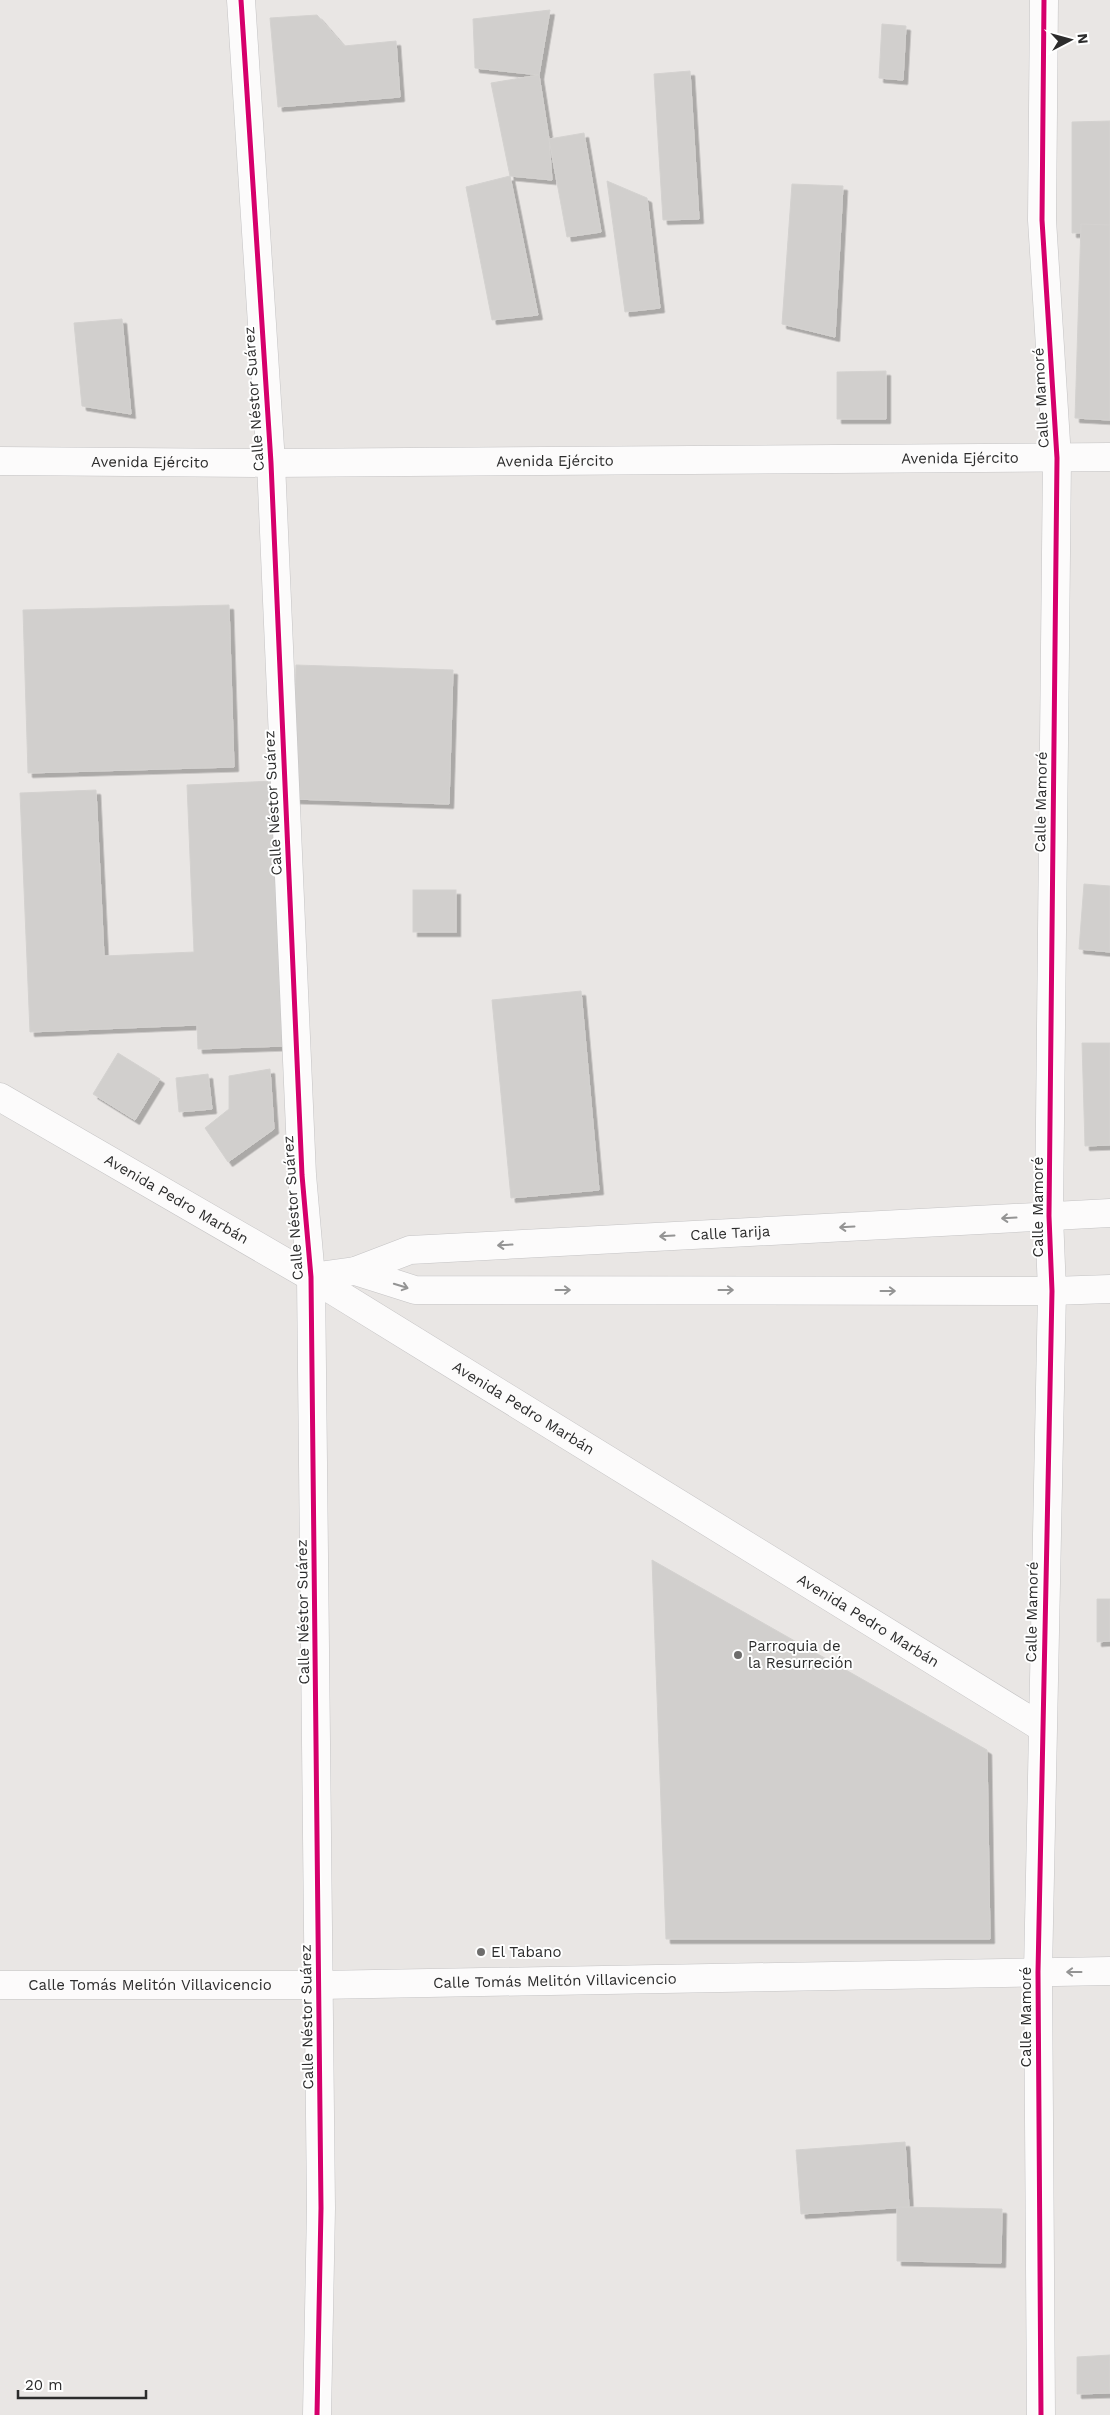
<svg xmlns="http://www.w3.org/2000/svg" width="1110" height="2415" font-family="'Work Sans',sans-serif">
<defs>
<filter id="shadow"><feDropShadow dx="4.5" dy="4.5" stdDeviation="0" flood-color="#0004"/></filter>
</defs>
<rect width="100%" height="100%" fill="#e9e6e4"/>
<!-- building -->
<g fill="#d1cfcd" stroke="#d4d2d0" filter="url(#shadow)">
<polygon points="550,10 539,75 475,68 473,19"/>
<polygon points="317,15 344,46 396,41 400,97 278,107 270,18"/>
<polygon points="882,24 906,26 903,80 879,78"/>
<polygon points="690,71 699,219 663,220 654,74"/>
<polygon points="539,75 549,139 552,180 510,176 491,83"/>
<polygon points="1110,121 1110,232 1072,233 1072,122"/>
<polygon points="584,133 601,232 567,237 549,139"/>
<polygon points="510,176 538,315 492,320 466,187"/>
<polygon points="607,181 647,198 660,308 625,312"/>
<polygon points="792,184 843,186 835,337 782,324"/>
<polygon points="1081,224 1110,225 1110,420 1075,418"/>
<polygon points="122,319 131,414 82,406 74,323"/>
<polygon points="886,371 886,419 837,419 837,372"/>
<polygon points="229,605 234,767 28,773 23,610"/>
<polygon points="296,665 453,670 449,804 292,799"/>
<polygon points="273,781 285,1046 198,1049 197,1025 30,1032 20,793 96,790 104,956 194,952 187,785"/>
<polygon points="1084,884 1110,886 1110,952 1079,949"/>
<rect x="413" y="890" width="43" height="42"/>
<polygon points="581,991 599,1190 511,1198 492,1000"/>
<polygon points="1082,1043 1110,1043 1110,1145 1085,1146"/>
<polygon points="118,1053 160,1079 135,1120 93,1094"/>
<polygon points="270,1069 274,1129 228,1162 205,1128 229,1109 229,1076"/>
<polygon points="208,1074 212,1109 179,1112 176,1078"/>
<polygon points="652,1560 987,1750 990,1939 666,1939"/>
<polygon points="1097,1599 1110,1599 1110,1641 1097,1642"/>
<polygon points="905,2142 909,2207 801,2214 796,2150"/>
<polygon points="897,2207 1002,2209 1001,2263 897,2261"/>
<polygon points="1110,2355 1110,2393 1077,2394 1077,2357"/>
</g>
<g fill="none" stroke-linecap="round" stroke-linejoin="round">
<defs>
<g id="minor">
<polyline points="241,0 271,463 302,1175 311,1277 321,2208 317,2415"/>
<path id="s1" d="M0,461L271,463L1110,457"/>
<path id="s2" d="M0,1097L311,1277L1041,1727"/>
<polyline points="355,1271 415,1290 1052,1291 1110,1289"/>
<path id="s3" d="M311,1277L355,1271L410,1250L1110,1213"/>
<path id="s4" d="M0,1985H319L1110,1971"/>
<polyline points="1041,2415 1038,1972 1052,1291 1049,1216 1057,458 1042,220 1044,0"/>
</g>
</defs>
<!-- minor casing -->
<use href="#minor" stroke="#c4c3c4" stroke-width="29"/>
<!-- minor -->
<use href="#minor" stroke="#fcfbfb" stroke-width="28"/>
<defs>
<g id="cycleway">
<polyline points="241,0 271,463 302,1175 311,1277 321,2208 317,2415"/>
<polyline points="1041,2415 1038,1972 1052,1291 1049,1216 1057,458 1042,220 1044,0"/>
</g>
</defs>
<!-- cycleway casing -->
<use href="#cycleway" stroke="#fff" stroke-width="8"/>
<!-- cycleway -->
<use href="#cycleway" stroke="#d6006c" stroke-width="5"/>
</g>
<!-- one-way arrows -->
<defs><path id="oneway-shaft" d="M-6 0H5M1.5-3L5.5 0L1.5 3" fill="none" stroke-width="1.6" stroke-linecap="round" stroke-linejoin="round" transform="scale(1.25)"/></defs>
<g stroke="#949494">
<use href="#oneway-shaft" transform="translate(1009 1218) rotate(177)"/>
<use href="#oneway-shaft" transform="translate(847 1227) rotate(177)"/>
<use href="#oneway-shaft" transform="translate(667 1236) rotate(177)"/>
<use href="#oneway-shaft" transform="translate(505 1245) rotate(177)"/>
<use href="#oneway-shaft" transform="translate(401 1286) rotate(17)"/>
<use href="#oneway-shaft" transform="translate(563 1290)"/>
<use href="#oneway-shaft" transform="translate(726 1290)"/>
<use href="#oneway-shaft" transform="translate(888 1291)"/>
<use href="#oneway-shaft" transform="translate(1074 1972) rotate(180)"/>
</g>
<!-- markers -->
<g fill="#6e6d6c" stroke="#fff" stroke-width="2">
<circle cx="738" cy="1655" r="5"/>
<circle cx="481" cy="1952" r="5"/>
</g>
<g text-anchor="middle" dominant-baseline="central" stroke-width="4" stroke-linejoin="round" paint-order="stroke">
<!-- street labels -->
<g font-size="15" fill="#2c2c2c" stroke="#fff">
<text transform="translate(1041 398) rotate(-93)">Calle Mamoré</text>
<text transform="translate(254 399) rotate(-94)">Calle Néstor Suárez</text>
<text stroke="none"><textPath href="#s1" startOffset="960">Avenida Ejército</textPath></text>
<text stroke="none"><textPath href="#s1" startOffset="555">Avenida Ejército</textPath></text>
<text stroke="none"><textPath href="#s1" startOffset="150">Avenida Ejército</textPath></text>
<text transform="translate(1041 802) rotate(-89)">Calle Mamoré</text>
<text transform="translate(273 803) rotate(-93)">Calle Néstor Suárez</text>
<text stroke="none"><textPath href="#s2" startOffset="204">Avenida Pedro Marbán</textPath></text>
<text transform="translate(1038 1207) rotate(-90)">Calle Mamoré</text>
<text transform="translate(293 1208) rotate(-94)">Calle Néstor Suárez</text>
<text stroke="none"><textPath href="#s3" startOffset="424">Calle Tarija</textPath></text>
<text stroke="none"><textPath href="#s2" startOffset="609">Avenida Pedro Marbán</textPath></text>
<text transform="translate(303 1612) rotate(-91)">Calle Néstor Suárez</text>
<text transform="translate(1032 1612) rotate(-89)">Calle Mamoré</text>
<text stroke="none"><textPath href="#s2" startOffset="1014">Avenida Pedro Marbán</textPath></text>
<text stroke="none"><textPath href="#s4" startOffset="555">Calle Tomás Melitón Villavicencio</textPath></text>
<text stroke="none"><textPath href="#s4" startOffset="150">Calle Tomás Melitón Villavicencio</textPath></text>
<text transform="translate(307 2017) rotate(-91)">Calle Néstor Suárez</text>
<text transform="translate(1026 2017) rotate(-90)">Calle Mamoré</text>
</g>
<!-- poi labels -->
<g font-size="15" fill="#2c2c2c" stroke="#fff" text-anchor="start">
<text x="748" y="1646">Parroquia de<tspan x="748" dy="17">la Resurreción</tspan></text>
<text x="491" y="1952">El Tabano</text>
</g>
</g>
<!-- north arrow -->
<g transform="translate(1070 40) rotate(84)" stroke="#ffffff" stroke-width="4" paint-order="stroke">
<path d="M0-4L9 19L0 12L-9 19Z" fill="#2c2c2c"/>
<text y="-8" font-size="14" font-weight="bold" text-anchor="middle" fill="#2c2c2c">N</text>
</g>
<!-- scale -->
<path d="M18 2390v8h128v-8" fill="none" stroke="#2c2c2c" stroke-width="2.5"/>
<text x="25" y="2390" font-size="15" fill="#2c2c2c" stroke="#ffffff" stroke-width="4" paint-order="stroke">20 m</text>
</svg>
